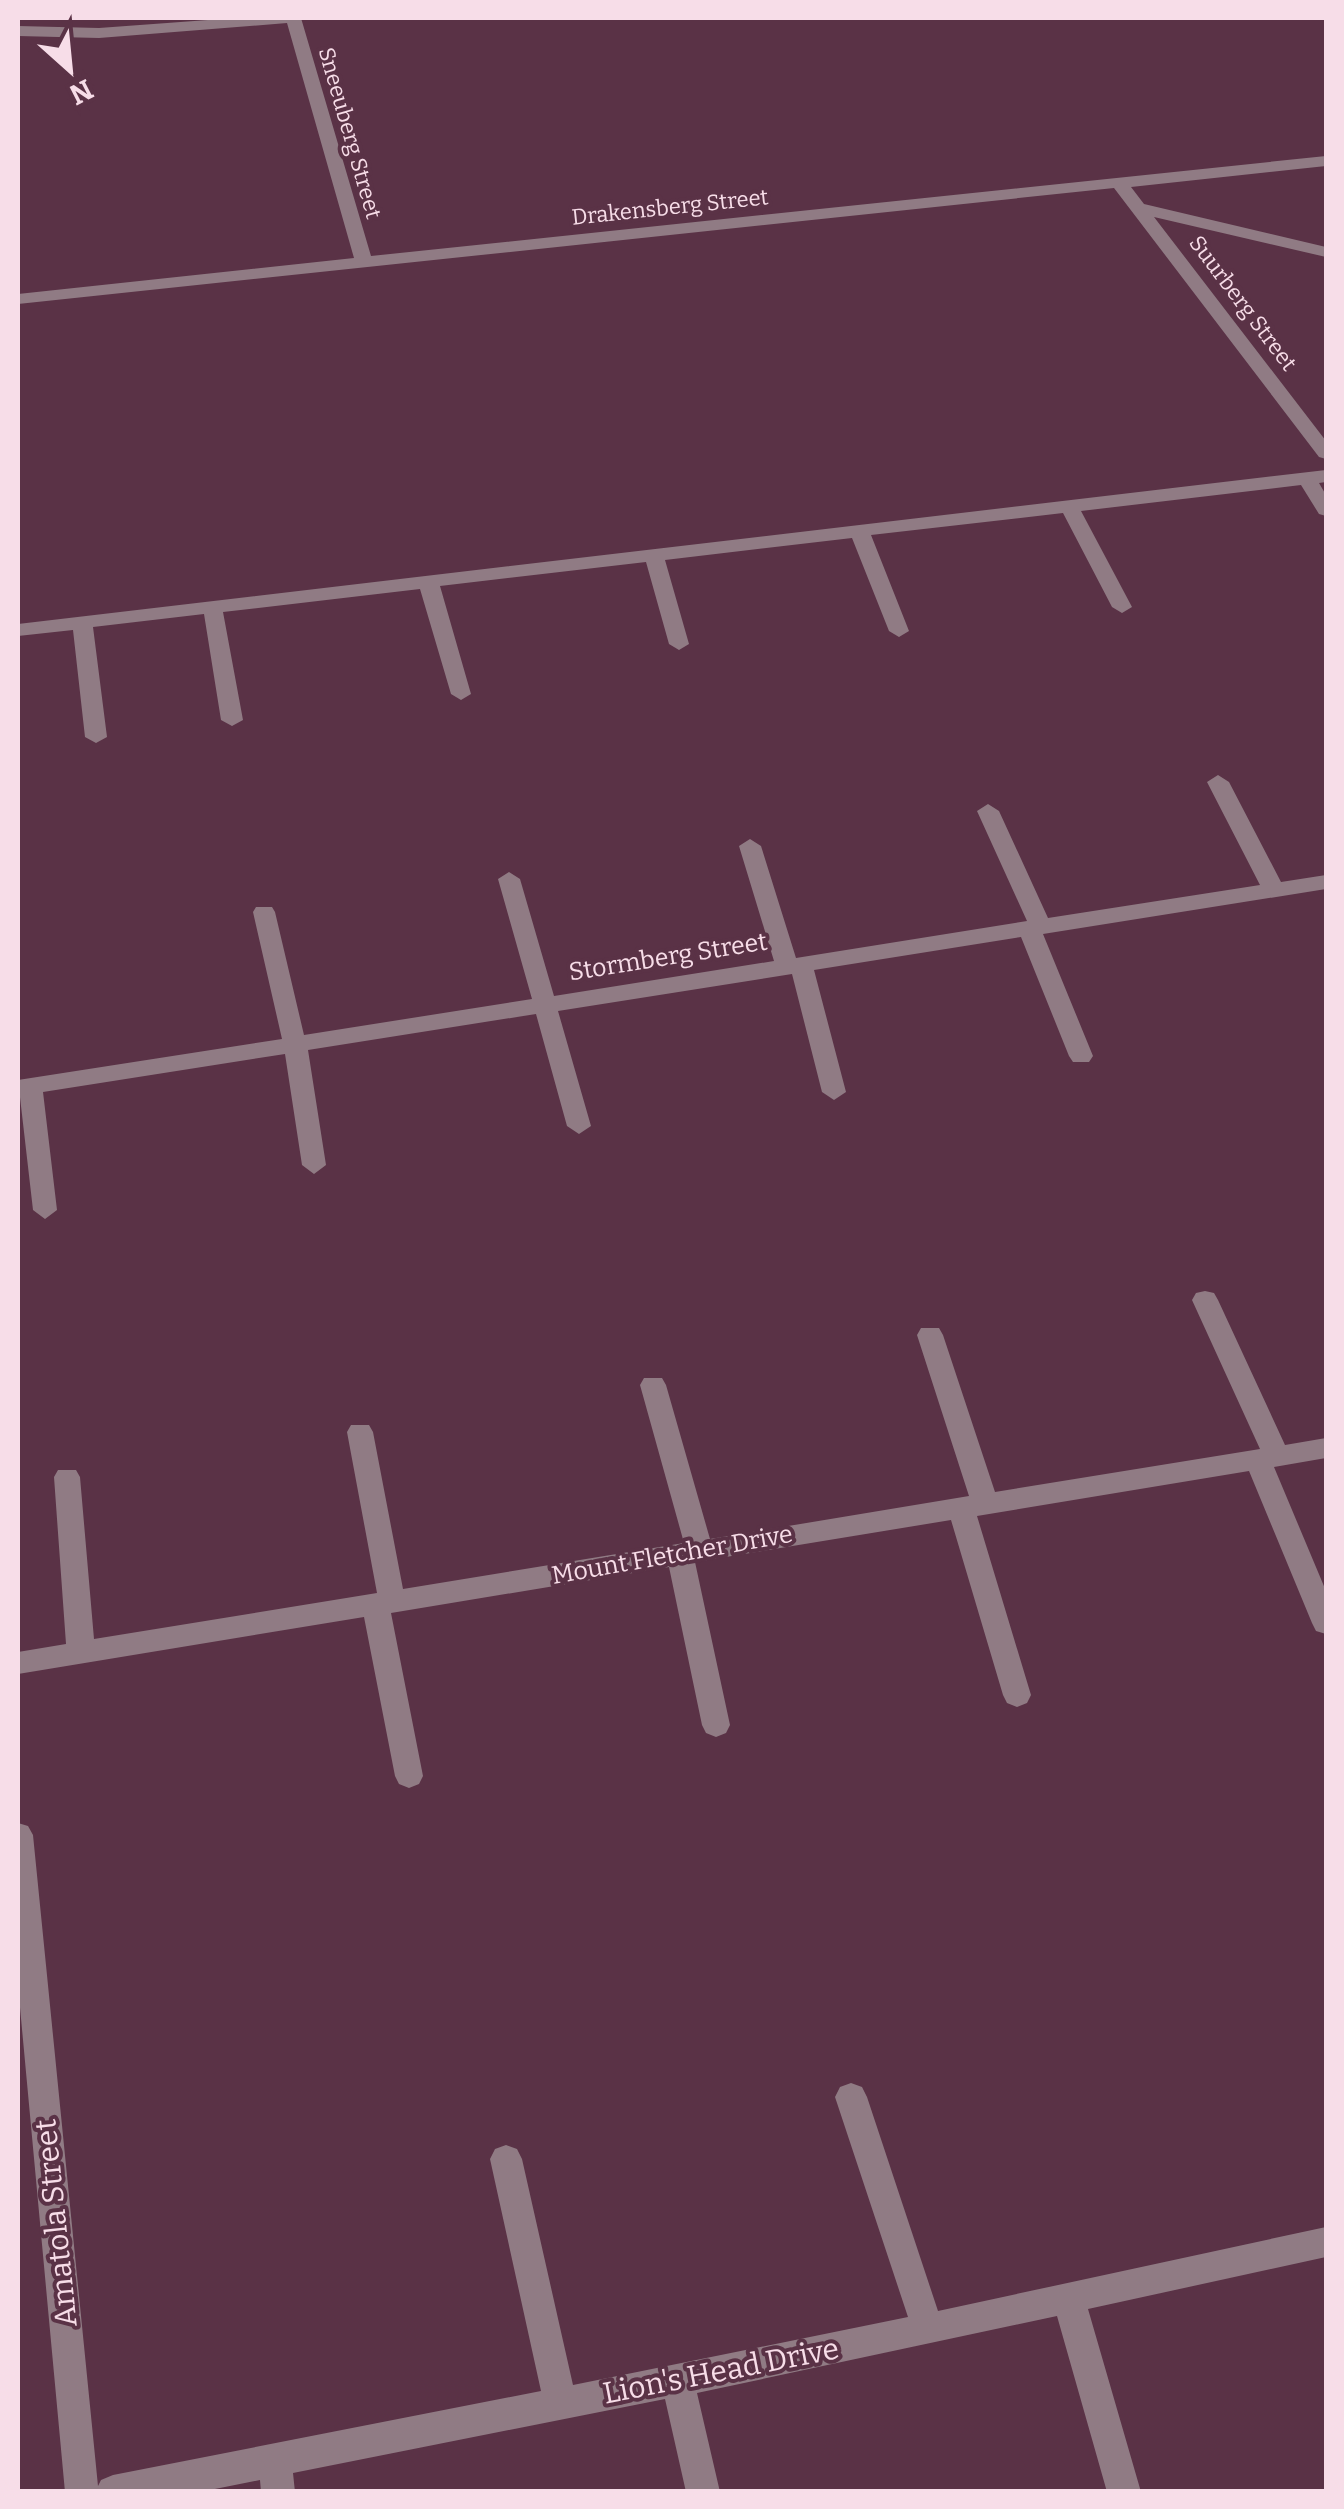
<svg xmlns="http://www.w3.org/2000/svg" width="1344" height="2509" font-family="Bitter,serif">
<rect width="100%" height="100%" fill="#5a3246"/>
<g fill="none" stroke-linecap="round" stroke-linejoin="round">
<!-- minor -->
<g fill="#907b84" fill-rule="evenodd">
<polygon points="235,18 301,18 371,256 1326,156 1326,166 1131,187 1144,204 1326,247 1326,257 1154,217 1326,441 1326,459 1319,457 1114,188 18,304 18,294 354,258 287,23 99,38 18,36 18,26 99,28"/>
<polygon points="1326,470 1326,482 1319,483 1326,495 1326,516 1319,514 1301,485 1081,511 1132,607 1122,613 1112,607 1063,513 871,535 909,631 899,637 889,631 852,538 665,560 689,644 679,650 669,644 646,562 440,586 471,694 461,700 451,694 420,589 223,612 243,720 232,726 221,720 204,614 93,627 107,737 96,743 85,737 73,630 18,636 18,624"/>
<polygon points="1218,775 1229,782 1281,882 1326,875 1326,889 1043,934 1093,1056 1089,1062 1073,1062 1069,1056 1021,937 814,970 846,1092 834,1100 822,1092 792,974 558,1011 591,1126 579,1134 567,1126 536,1014 308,1050 326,1165 314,1174 302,1165 285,1054 43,1092 57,1210 45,1219 33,1210 18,1080 282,1039 253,912 256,907 272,907 275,912 304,1035 532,999 498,879 509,872 520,879 554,996 774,961 739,846 750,839 761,846 796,958 1027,921 977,811 988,804 999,811 1048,918 1260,885 1207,782"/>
<polygon points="1205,1291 1214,1293 1218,1300 1285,1445 1326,1438 1326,1458 1274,1467 1326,1591 1326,1634 1316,1631 1312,1623 1249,1471 977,1516 1031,1695 1027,1703 1017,1707 1007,1703 1003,1695 951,1520 695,1562 730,1725 726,1733 716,1737 706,1733 702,1725 669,1567 391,1613 423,1776 419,1784 409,1788 399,1784 395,1776 364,1617 18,1674 18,1652 66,1644 54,1477 58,1470 76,1470 80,1477 94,1639 377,1593 347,1432 351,1425 369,1425 373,1432 403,1589 684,1543 640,1385 644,1378 662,1378 666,1385 710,1539 969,1496 917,1335 921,1328 939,1328 943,1335 995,1492 1260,1449 1192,1300 1196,1293"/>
<polygon points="18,1823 28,1826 33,1835 98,2486 101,2480 113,2475 541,2391 490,2159 495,2149 506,2145 517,2149 522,2159 573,2385 908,2317 835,2097 840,2087 851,2083 862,2087 867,2097 938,2311 1326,2227 1326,2257 1088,2309 1141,2492 1107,2492 1057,2316 697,2393 720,2492 686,2492 665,2399 293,2473 295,2492 261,2492 260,2480 200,2492 65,2492 18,1986"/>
</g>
</g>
<g text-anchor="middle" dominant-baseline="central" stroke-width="8" stroke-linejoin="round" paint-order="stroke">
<!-- far-street labels -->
<g font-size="22" fill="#f7dde8" stroke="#5a3246">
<text transform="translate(350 133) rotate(74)">Sneeuberg Street</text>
<text transform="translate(670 207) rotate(-6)">Drakensberg Street</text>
<text transform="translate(1243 303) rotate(53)">Suurberg Street</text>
</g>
<!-- street labels -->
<g font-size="25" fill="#f7dde8" stroke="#5a3246">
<text transform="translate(668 957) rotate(-9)">Stormberg Street</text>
<text transform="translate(672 1555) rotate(-10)">Mount Fletcher Drive</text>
</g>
<!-- near-street labels -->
<g font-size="30" fill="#f7dde8" stroke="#5a3246">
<text transform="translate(56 2223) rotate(-96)">Amatola Street</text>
<text transform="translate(721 2371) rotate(-11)">Lion's Head Drive</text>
</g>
</g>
<!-- border -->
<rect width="1344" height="2509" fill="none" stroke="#f7dde8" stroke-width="40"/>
<!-- north arrow -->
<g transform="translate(70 70) rotate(153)" stroke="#5a3246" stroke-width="8" paint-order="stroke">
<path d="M0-8L18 38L0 25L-18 38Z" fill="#f7dde8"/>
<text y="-15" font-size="28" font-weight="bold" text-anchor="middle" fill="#f7dde8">N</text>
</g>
</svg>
